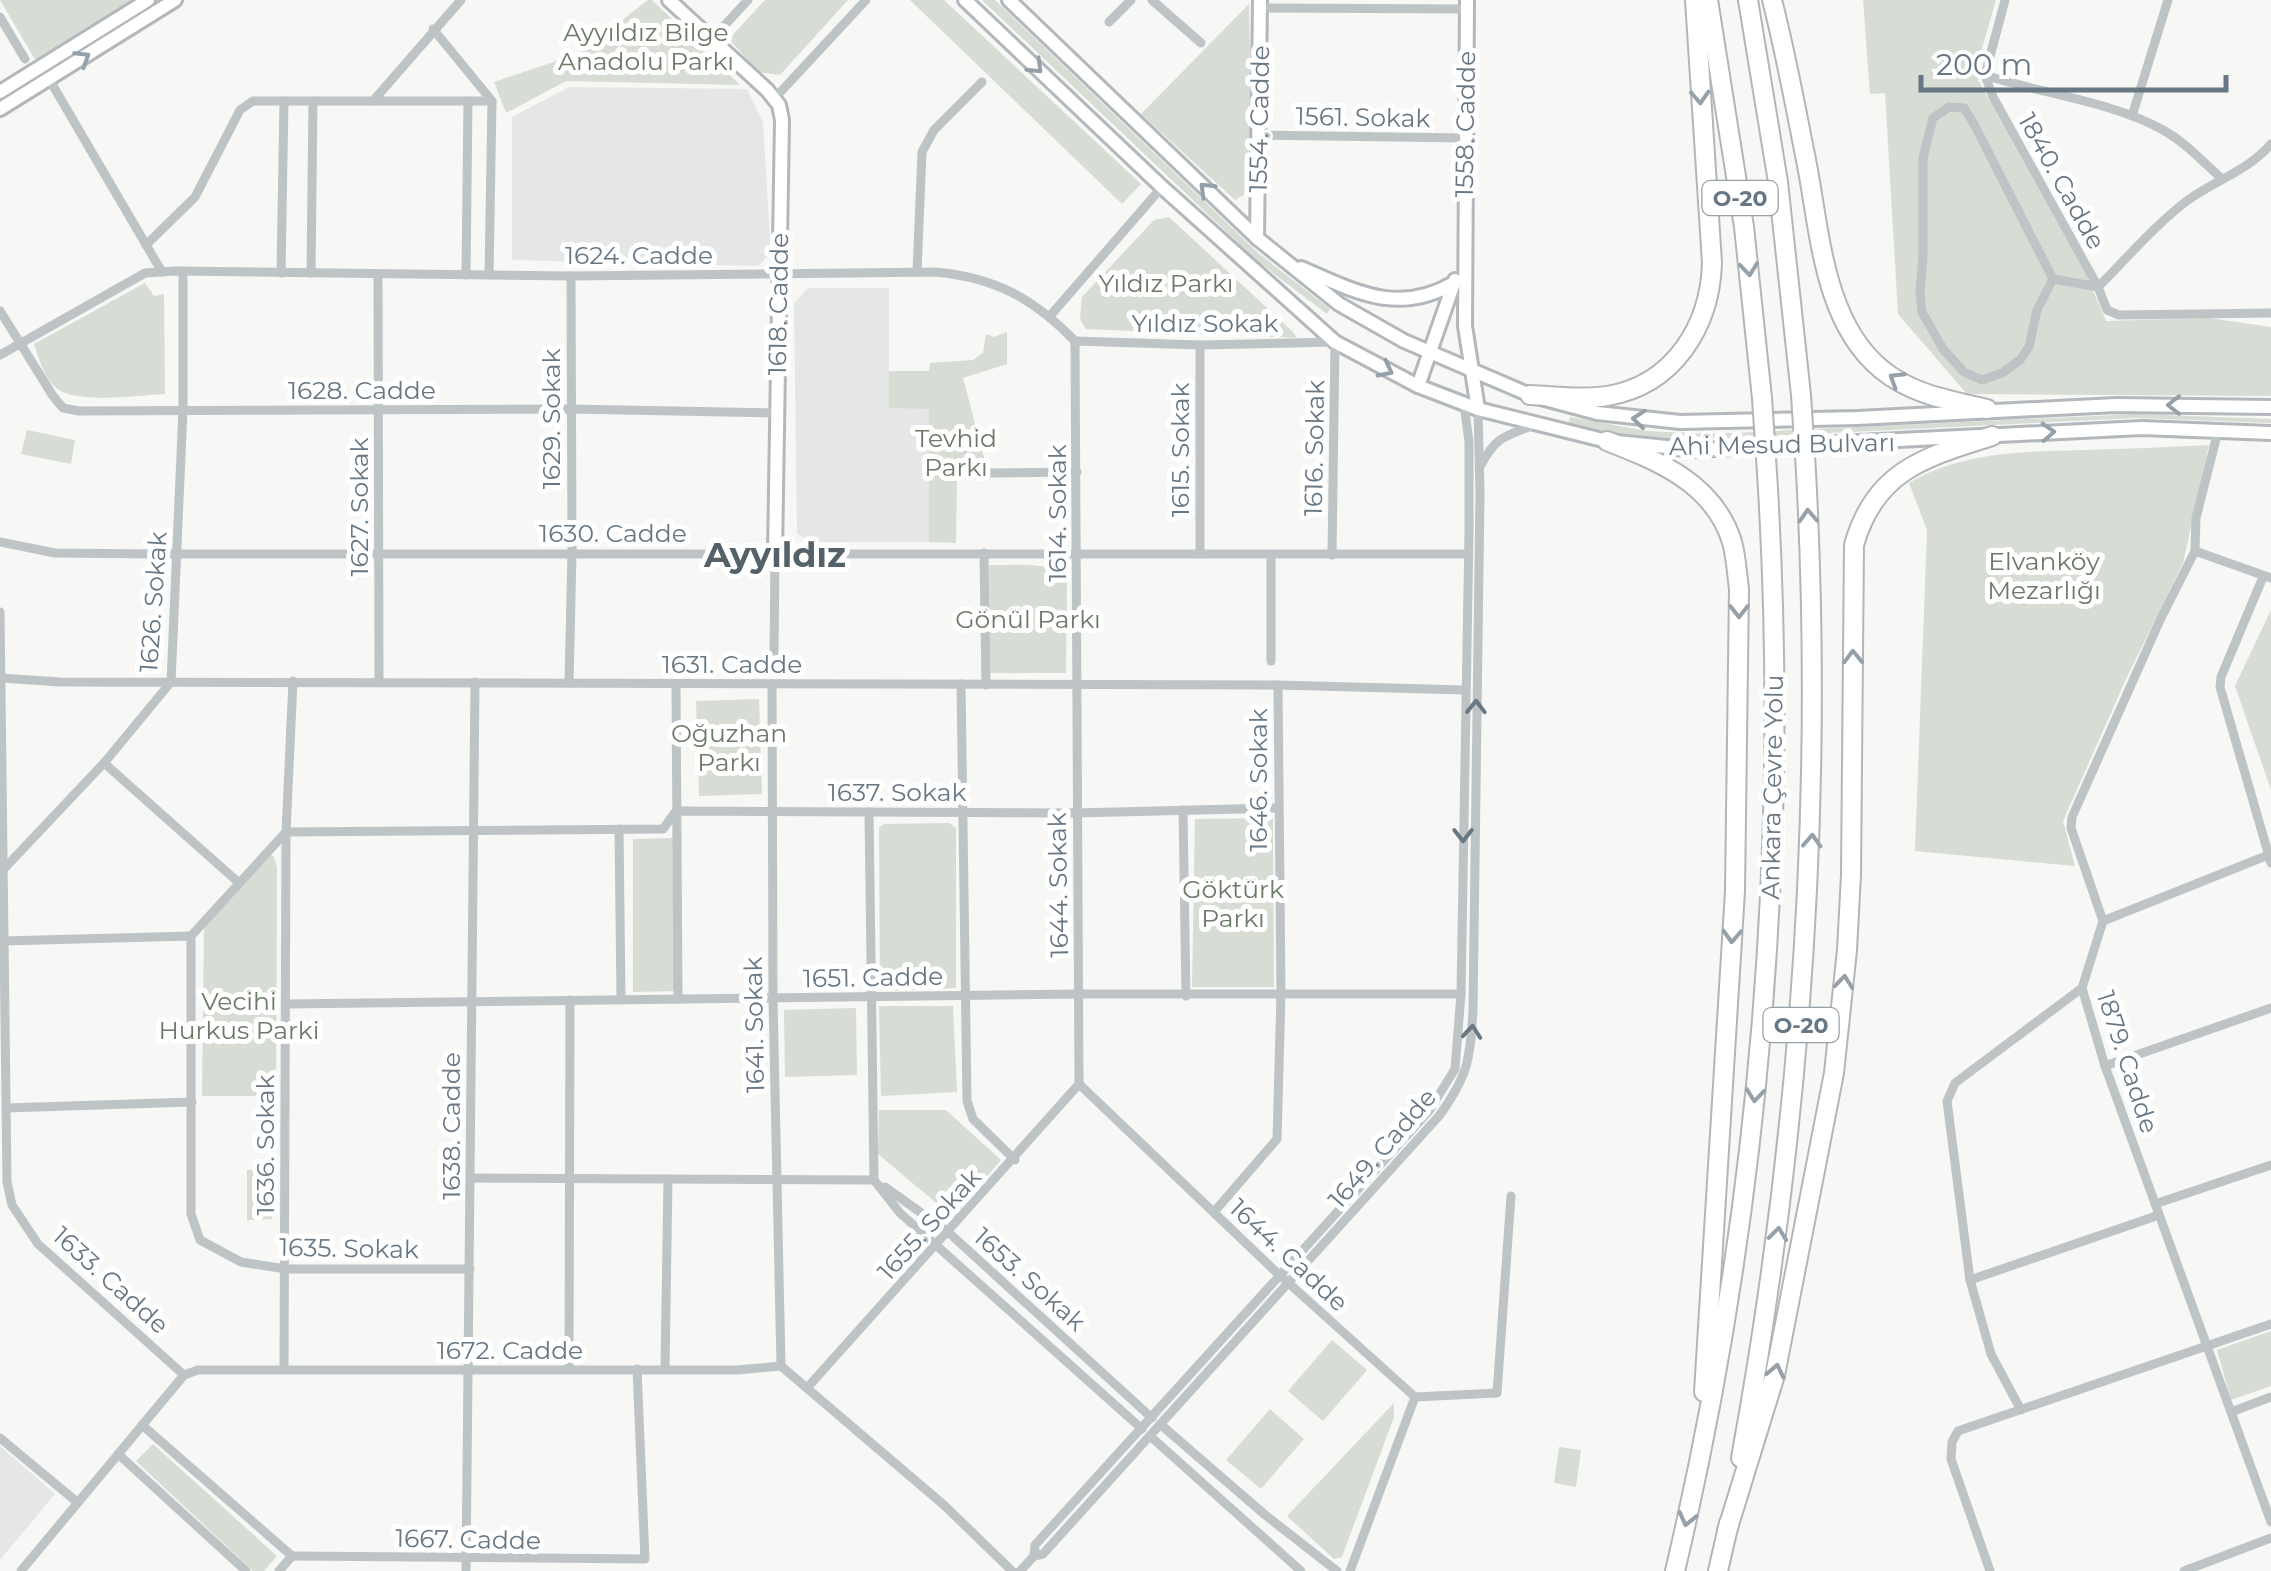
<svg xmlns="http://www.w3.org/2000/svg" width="2271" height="1571" font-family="Montserrat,sans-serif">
<rect width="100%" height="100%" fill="#f7f7f5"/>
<!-- built -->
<g fill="#e5e6e6">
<polygon points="569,87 747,89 763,122 771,253 758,266 512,260 512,117"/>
<polygon points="808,288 889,288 889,408 929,408 929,542 811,542 797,534 794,304"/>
<polygon points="0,1446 55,1494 0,1560"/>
</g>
<!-- green -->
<g fill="#d7dcd4">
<polygon points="0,0 133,0 36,61"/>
<polygon points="648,0 652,0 740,85 566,81 506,113 494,82 580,53"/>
<polygon points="765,0 848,0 780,75 758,72 729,39"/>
<polygon points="910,0 944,0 1141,184 1122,204"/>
<polygon points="982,0 995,0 1257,252 1330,309 1327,314 1256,260"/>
<polygon points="1863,0 1996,0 1976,69 1978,80 2087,276 2106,321 2209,318 2271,327 2271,396 1967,394 1898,314 1885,93 1870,94"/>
<polygon points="1249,4 1252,190 1235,200 1141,114"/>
<polygon points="1169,217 1293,332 1297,338 1086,329 1080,319 1082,297 1154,220"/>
<path d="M145,283L154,296L164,294L165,394C138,395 74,405 55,387C44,377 39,359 34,344Z"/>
<polygon points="1007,332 1007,364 963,378 990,480 957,480 956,543 929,542 929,409 889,408 889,371 929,371 930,363 973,360 983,353 986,334 994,337"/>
<polygon points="2136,414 2271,419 2271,423 2137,418 1686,440 1613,433 1568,423 1570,417 1647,431 1710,434"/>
<polygon points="27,430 75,440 71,464 21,454"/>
<path d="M2209,445L2183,563L2126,679L2063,821L2075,866L1915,851L1927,530L1909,483C1963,451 2023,452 2084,450C2125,449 2167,447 2209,445Z"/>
<path d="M989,565C1012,566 1053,560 1067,579L1066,673H990Z"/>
<polygon points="2271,610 2271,790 2235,686"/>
<polygon points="759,699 762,794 699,796 696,701"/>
<polygon points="1273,818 1274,987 1192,987 1195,819"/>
<polygon points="949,823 956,828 956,988 880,991 879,827 885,824"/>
<polygon points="677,838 678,991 633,992 633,839"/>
<polygon points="269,854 274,857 277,868 276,1096 202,1096 204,928"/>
<polygon points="879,1006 953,1006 957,1092 881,1096"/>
<polygon points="856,1008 857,1075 785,1077 784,1010"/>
<polygon points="879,1110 946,1110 1001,1160 953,1217 878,1154"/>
<polygon points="272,1169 272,1219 247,1220 247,1170"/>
<polygon points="2271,1331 2271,1386 2231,1400 2217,1350"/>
<polygon points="1332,1340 1367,1370 1323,1421 1288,1391"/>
<polygon points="1394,1403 1394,1417 1342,1557 1334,1559 1287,1516"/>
<polygon points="1270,1409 1304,1439 1261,1489 1226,1460"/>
<polygon points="153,1444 277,1556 264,1571 253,1571 136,1461"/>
<polygon points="1559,1447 1581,1450 1576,1487 1554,1483"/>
</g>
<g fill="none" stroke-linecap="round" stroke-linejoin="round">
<defs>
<g id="secondary">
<polyline points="669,0 767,90 779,105 782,120 775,553"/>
<polyline points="965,0 1162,187 1335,342 1418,386 1478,409 1607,441 1696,450 2142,428 2271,433"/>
<polyline points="1009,0 1257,238 1339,304 1404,341 1530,395 1597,413 1680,422 1857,418 2116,405 2271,407"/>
<polyline points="1467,0 1465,326 1478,409"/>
<polyline points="0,92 148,0"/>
<polyline points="0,109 175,0"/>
<polyline points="1257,238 1260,0"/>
<path d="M1301,268C1355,291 1397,316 1454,283"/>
<polyline points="1418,386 1455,280"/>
</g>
<g id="highway">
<polyline points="1708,0 1744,227 1762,398"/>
<polyline points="1748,0 1778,182 1801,395"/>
<path d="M1772,0C1786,54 1796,110 1807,165C1820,233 1824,322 1881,369C1912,395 1950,400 1987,409"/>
<path d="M1530,395C1555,396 1582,400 1607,396C1674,385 1710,326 1712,263L1695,0"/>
<path d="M1607,441C1658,461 1714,483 1732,542C1736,556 1737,574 1739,589L1735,891L1704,1392"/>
<path d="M1741,1458C1801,1130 1824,806 1806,472"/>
<path d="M1727,1531L1775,1375L1834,1073L1847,950L1851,875L1854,545C1875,470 1926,457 1992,436"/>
<path d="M1675,1571C1760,1212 1790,841 1767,473"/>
<polyline points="1718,1571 1729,1523"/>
</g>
</defs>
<!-- secondary casing -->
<use href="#secondary" stroke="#b3b8bd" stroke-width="18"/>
<!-- highway casing -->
<use href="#highway" stroke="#b2b6b9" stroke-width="22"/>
<!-- street -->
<g stroke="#bec3c6" stroke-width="9">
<polyline points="1152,0 1201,43"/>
<polyline points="2005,0 1985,75 1993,97 2098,287 2107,310 2119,315 2271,313"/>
<polyline points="1260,8 1467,9"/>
<polyline points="0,17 25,59"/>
<polyline points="1109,22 1131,0"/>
<polyline points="433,29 492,101 489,275"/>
<polyline points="712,39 748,0"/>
<path d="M1985,75C2039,93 2114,102 2163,130C2185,142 2203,162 2222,179"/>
<polyline points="49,79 162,272"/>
<polyline points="774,99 866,0"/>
<polyline points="373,101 492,101"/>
<polyline points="2132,116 2168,0"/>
<polyline points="1260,135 1465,138"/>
<polyline points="146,245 195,197 240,110 253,101 373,101 461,0"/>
<polyline points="917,272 922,152 934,130 982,82"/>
<polyline points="281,273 284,101"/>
<polyline points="311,273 313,101"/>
<polyline points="378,274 379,681"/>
<polyline points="466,275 468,101"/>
<path d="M2053,279L2037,310L2029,347L2020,360L2002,373L1982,380L1964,372L1943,349L1922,312L1920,291L1923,257V158L1933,118L1949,107L1964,108L1974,124L2053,279L2098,287C2127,258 2155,225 2188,200C2216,180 2249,170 2271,144"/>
<polyline points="0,311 53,396 63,408 79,411 571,409 776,413"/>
<polyline points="1050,316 1162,187"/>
<polyline points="1075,341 1079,1084"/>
<polyline points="1075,341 1200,345 1335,342 1332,555"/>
<polyline points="1200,345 1200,554"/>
<path d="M0,355L145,273L175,271L571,276L936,272C996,278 1033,298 1075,341"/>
<polyline points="2218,431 2196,518 2195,551 2161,618 2072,817 2071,828 2103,921 2082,988 2105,1066 2271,1522"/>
<path d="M1481,465C1496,436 1506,436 1534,425"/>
<polyline points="990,473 1077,472"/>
<polyline points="0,542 55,553 155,554 1467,554"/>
<polyline points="2195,551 2271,578"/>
<polyline points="984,553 986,685"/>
<polyline points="1271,555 1271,661"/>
<polyline points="2263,577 2221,677 2220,687 2271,863"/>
<polyline points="0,612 7,1182 12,1205 38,1244 184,1375"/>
<polyline points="774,656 775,553"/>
<polyline points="1,678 60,682 1278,685 1464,690"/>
<polyline points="569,683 572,553 571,276"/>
<polyline points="676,684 678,999"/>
<polyline points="772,684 773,999 781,1366"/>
<polyline points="961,684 967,1101 973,1119 1015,1160"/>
<polyline points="104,763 238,882"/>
<polyline points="1183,810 1186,996"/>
<polyline points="869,812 874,1180 900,1213 1142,1429"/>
<polyline points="619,829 621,1000"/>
<polyline points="1,872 104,763 171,682 183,410 183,271"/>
<polyline points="2103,921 2271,854"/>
<polyline points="3,941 191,936"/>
<polyline points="286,1004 1080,994 1461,994"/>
<polyline points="2105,1066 2271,1008"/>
<polyline points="1079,1084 1274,1270 1415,1397 1497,1393 1511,1196"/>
<polyline points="6,1108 192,1102"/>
<polyline points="471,1178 874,1180"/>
<polyline points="885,1187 948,1232 1152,1418"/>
<polyline points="2155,1204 2271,1165"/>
<polyline points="1214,1212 1277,1139 1281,994 1278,685"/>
<polyline points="470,1269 286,1269 241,1262 200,1240 191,1214 191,936 286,832 663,829 676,811 1076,813 1277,808"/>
<polyline points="1970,1280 2159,1215"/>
<polyline points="284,1369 286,832 293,681"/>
<polyline points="569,1369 570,1000"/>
<polyline points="665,1369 668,1180"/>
<polyline points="807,1388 1079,1084"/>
<polyline points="2021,1410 1991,1354 1970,1280 1947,1101 1955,1083 2082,988"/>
<polyline points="2231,1412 2271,1397"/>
<polyline points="1160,1424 1264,1514 1337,1571"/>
<polyline points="142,1425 292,1556"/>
<polyline points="1150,1436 1301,1571"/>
<polyline points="0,1438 77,1502"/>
<polyline points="118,1454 246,1571"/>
<polyline points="292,1556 645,1559 637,1369"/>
<polyline points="1034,1556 1035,1545 1429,1111 1455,1069 1461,994 1469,531 1469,442 1464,404"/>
<polyline points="21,1571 184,1375 198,1370 737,1370 781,1366 945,1506 1012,1571"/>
<polyline points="279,1571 292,1556"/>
<polyline points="466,1571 475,682"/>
<path d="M1020,1571L1034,1556L1043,1554L1439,1116C1468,1076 1470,1060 1473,1011L1480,493L1478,409"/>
<polyline points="1350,1571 1415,1397"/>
<polyline points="1990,1571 1951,1459 1952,1442 1958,1431 2271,1324"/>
<polyline points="2184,1571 2271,1538"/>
</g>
<!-- secondary -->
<use href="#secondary" stroke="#fff" stroke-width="12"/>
<!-- highway -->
<use href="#highway" stroke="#fff" stroke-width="18"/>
<defs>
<g id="highway-bridge">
<polyline points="1801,395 1806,472"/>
<polyline points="1762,398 1767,473"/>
</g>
</defs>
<!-- highway-bridge casing -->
<use href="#highway-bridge" stroke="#b2b6b9" stroke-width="22" stroke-linecap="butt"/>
<!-- highway-bridge -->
<use href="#highway-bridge" stroke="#fff" stroke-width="18"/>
</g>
<!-- one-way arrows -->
<defs><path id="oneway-chevron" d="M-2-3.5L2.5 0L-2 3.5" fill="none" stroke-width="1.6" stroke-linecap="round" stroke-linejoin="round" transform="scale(2.5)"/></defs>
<g stroke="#95a0a9">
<use href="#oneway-chevron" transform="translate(83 58) rotate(-32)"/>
<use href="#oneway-chevron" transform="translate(1036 67) rotate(44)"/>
<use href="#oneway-chevron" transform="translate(1700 97) rotate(87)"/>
<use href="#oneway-chevron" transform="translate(1206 189) rotate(-136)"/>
<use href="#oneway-chevron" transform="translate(1749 269) rotate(84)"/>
<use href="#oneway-chevron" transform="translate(1386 370) rotate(27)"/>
<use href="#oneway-chevron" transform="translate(1896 379) rotate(-148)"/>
<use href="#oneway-chevron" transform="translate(2174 405) rotate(-180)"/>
<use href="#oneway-chevron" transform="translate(1639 419) rotate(-174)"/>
<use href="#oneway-chevron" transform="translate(2048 432) rotate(-3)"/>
<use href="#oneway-chevron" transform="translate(1808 516) rotate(-93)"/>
<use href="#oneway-chevron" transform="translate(1739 611) rotate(90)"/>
<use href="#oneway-chevron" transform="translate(1853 657) rotate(-91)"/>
<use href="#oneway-chevron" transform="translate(1812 841) rotate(-87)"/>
<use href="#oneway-chevron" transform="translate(1732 936) rotate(93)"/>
<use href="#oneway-chevron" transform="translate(1844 982) rotate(-84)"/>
<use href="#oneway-chevron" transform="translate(1755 1095) rotate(96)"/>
<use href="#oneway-chevron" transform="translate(1778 1234) rotate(-83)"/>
<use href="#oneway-chevron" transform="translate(1776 1371) rotate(-78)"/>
<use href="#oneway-chevron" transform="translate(1687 1519) rotate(103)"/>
</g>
<g stroke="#687784">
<use href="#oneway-chevron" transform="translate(1476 707) rotate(-89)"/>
<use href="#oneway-chevron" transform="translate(1463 835) rotate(90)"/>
<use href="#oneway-chevron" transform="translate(1472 1032) rotate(-85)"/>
</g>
<g text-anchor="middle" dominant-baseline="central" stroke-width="10" stroke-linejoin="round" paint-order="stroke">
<!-- shield labels -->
<g fill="#fff" stroke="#95a0a9" stroke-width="2.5">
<rect x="1702.5" y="181" width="75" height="34" rx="8"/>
<rect x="1763.5" y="1008" width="75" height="34" rx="8"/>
</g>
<g font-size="22" font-weight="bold" fill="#687784">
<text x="1740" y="198">O-20</text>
<text x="1801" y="1025">O-20</text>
</g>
<!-- park labels -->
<g font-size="25" fill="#6b7b67" stroke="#fff">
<text x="646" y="32">Ayyıldız Bilge<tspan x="646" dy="29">Anadolu Parkı</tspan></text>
<text x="1166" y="283">Yıldız Parkı</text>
<text x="956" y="438">Tevhid<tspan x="956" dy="29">Parkı</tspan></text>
<text x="2044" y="561">Elvanköy<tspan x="2044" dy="29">Mezarlığı</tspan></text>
<text x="1028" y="619">Gönül Parkı</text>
<text x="729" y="733">Oğuzhan<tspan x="729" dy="29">Parkı</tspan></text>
<text x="1233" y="889">Göktürk<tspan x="1233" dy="29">Parkı</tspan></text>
<text x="239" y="1001">Vecihi<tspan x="239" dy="29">Hurkus Parki</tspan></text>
</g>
<!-- street labels -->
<g font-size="25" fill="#687784" stroke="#fff">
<text transform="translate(1363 117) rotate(1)">1561. Sokak</text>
<text transform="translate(1259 119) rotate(-89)">1554. Cadde</text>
<text transform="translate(1465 124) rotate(-89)">1558. Cadde</text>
<text transform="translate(2062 181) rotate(61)">1840. Cadde</text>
<text x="639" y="255">1624. Cadde</text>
<text transform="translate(778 304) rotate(-89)">1618. Cadde</text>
<text x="1205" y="323">Yıldız Sokak</text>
<text x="362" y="390">1628. Cadde</text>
<text transform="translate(551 419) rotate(-90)">1629. Sokak</text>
<text transform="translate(1782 444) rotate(-1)">Ahi Mesud Bulvarı</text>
<text transform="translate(1314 448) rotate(-89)">1616. Sokak</text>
<text transform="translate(1180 450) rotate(-90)">1615. Sokak</text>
<text transform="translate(359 507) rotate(-90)">1627. Sokak</text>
<text transform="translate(1057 513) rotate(-90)">1614. Sokak</text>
<text x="613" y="533">1630. Cadde</text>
<text transform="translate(153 602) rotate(-86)">1626. Sokak</text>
<text x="732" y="664">1631. Cadde</text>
<text transform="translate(1258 780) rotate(-90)">1646. Sokak</text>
<text transform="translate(1772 787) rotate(-89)">Ankara Çevre Yolu</text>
<text x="897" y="792">1637. Sokak</text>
<text transform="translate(1058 885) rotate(-91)">1644. Sokak</text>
<text transform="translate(873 977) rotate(-1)">1651. Cadde</text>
<text transform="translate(754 1025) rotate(-91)">1641. Sokak</text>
<text transform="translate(2128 1062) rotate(72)">1879. Cadde</text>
<text transform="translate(451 1126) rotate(-90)">1638. Cadde</text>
<text transform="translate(265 1145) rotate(-90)">1636. Sokak</text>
<text transform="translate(1382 1148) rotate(-49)">1649. Cadde</text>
<text transform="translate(929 1224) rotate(-48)">1655. Sokak</text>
<text transform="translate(349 1248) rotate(1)">1635. Sokak</text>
<text transform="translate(1289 1255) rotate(43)">1644. Cadde</text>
<text transform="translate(1030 1279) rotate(42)">1653. Sokak</text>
<text transform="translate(111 1280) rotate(42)">1633. Cadde</text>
<text x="510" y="1350">1672. Cadde</text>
<text transform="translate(468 1539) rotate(1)">1667. Cadde</text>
</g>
<!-- district labels -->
<g font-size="35" font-weight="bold" fill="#556169" stroke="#fff">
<text x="775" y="554">Ayyıldız</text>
</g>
</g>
<!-- scale -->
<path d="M1921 75v15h305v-15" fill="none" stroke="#687784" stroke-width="5"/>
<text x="1936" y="75" font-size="30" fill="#687784" stroke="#ffffff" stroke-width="8" paint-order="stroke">200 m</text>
</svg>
